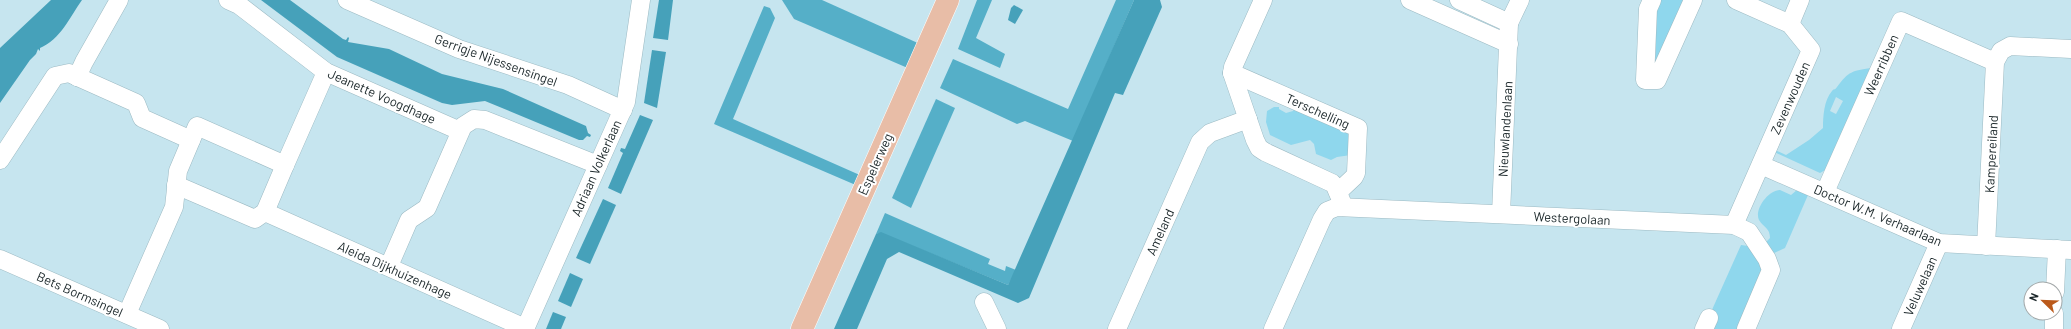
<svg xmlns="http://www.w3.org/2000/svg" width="2071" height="329" font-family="Barlow,sans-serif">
<rect width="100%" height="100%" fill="#c6e5ef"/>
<!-- green -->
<g fill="#8fd7ed" fill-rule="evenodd">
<polygon points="1657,0 1683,0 1655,67"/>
<path d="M1871,68L1827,169L1820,173L1772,151L1773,149L1786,155L1809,140L1823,128C1823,116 1824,100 1832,91C1836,87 1833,92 1837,87C1849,71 1852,71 1871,68ZM1836,97L1843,101L1836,114L1830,111Z"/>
<polygon points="1274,107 1279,107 1279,109 1286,113 1293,111 1295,108 1348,133 1351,142 1351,155 1337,157 1331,160 1316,154 1314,144 1310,140 1291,145 1270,135 1266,122 1267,111"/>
<path d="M1780,190L1791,195L1797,190L1808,195L1785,248L1772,254L1764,244L1770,238C1770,228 1764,228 1759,220C1754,210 1768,190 1780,190Z"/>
<path d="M1741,245L1748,246C1752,252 1760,260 1762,267C1763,275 1741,319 1737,329H1709L1711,312Z"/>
</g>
<!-- forest -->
<g fill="#55afc8">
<polygon points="782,0 822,0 920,44 910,69 794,19"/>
<polygon points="977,0 992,0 976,38 1005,54 1000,68 958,49"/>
<polygon points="1116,0 1134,0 1073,141 1025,121 1017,124 940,88 953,59 1068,109"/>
<polygon points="764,6 770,8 775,18 733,119 862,176 858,186 714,124"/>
<polygon points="936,99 955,108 911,208 892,198"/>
<polygon points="885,213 990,259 988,264 1005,271 1006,266 1016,270 1008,285 881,233 876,234"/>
</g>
<!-- water -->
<g fill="#46a1ba">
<path d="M51,0H82C70,17 60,40 40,48V51L38,49L36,54L30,60L0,103V48Z"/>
<polygon points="261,0 290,0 343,39 346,40 348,37 349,38 348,42 389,49 442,74 503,89 586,126 588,133 591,135 590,137 587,136 583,140 579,140 485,101 452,105 442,103 337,57"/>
<polygon points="659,0 673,0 668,40 653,38"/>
<polygon points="1134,0 1160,0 1162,7 1123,95 1115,93 1029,298 1018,303 899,252 887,259 857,329 834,329 876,234 881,232 1008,285"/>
<polygon points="1014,5 1023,10 1015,24 1008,20 1011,8"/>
<polygon points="652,50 666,52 657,108 644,103"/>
<polygon points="640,115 653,120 621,194 608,188 623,153 620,151 621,148 625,149"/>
<polygon points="603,199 616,205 590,264 576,258"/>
<polygon points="570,273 583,279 571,307 558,301"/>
<polygon points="553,312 566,317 561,329 546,329"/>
</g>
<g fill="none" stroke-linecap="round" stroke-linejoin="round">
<defs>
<g id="minor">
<polyline points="228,0 239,5 326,72 460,131"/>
<polyline points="347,0 459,49 568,85 623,110"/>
<polyline points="1263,0 1233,67 1232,73 1255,140 1259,148 1265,152 1332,183 1335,186 1344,207"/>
<polyline points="1410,0 1509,44"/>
<polyline points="1459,0 1509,23 1501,214"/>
<polyline points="1652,0 1648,9 1645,80 1657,80 1693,0"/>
<polyline points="1509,23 1520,0"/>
<polyline points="1790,24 1800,0"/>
<polyline points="1232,73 1358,128 1356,173 1354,177 1338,192"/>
<polyline points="77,77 84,62 119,0"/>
<polyline points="0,160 55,76 69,73 136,103 142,118 191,140"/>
<polyline points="1761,165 1939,243 2071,250"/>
<polyline points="176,185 255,219 265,212 285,165"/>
<polyline points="1825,192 1901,21 1995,62"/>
<polyline points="265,212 525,328"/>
<polyline points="1734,225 1811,50 1790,24 1736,0"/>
<polyline points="1986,246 1995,62 2001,51 2010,46 2071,49"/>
<polyline points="0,259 160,329"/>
<polyline points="389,266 409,220 427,208 463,126 474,119 485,120 598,165"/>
<polyline points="2055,292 2057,249"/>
<polyline points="984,302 997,329"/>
<polyline points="127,314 174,207 178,171 197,126 285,165 326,72"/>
<polyline points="525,329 626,102 641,0"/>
<polyline points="1117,329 1200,142 1210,133 1248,119"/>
<polyline points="1273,329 1322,219 1327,211 1337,207 1734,225 1749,232 1767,259 1771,270 1746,329"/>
<polyline points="1704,329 1709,318"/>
<polyline points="1901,329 1939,243"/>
<polyline points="2054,329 2054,313"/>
</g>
<polyline id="major" points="802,329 948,0"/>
</defs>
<!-- minor casing -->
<use href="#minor" stroke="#9cbac3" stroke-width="19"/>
<!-- major casing -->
<use href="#major" stroke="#fff" stroke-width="23"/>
<!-- minor -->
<use href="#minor" stroke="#fff" stroke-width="18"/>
<!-- major -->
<use href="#major" stroke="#e8bda7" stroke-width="22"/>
</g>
<g text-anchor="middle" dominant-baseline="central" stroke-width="4" stroke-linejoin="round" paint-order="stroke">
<!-- street labels -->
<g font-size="13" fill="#192528" stroke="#fff">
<text transform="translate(496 60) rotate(20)">Gerrigje Nijessensingel</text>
<text transform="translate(1881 65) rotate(-66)">Weerribben</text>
<text transform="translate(382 96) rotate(24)">Jeanette Voogdhage</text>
<text transform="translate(1790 98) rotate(-66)">Zevenwouden</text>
<text transform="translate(1318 111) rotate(24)">Terschelling</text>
<text transform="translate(1505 129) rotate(-87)">Nieuwlandenlaan</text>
<text transform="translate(1991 154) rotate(-87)">Kampereiland</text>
<text transform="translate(875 164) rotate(-66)">Espelerweg</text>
<text transform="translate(596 168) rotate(-66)">Adriaan Volkerlaan</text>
<text transform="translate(1878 215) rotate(23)">Doctor W.M. Verhaarlaan</text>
<text transform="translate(1572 218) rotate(3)">Westergolaan</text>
<text transform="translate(1160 232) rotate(-66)">Ameland</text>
<text transform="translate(395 270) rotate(24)">Aleida Dijkhuizenhage</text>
<text transform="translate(1920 286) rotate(-66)">Veluwelaan</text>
<text transform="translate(80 294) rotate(24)">Bets Bormsingel</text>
</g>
</g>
<!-- north arrow -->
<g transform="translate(2043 301) rotate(293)"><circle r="19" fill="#ffffff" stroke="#a3a8a9"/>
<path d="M0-3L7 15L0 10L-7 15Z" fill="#bb5a1b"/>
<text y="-6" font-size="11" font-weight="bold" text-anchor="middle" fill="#192528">N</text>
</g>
</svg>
